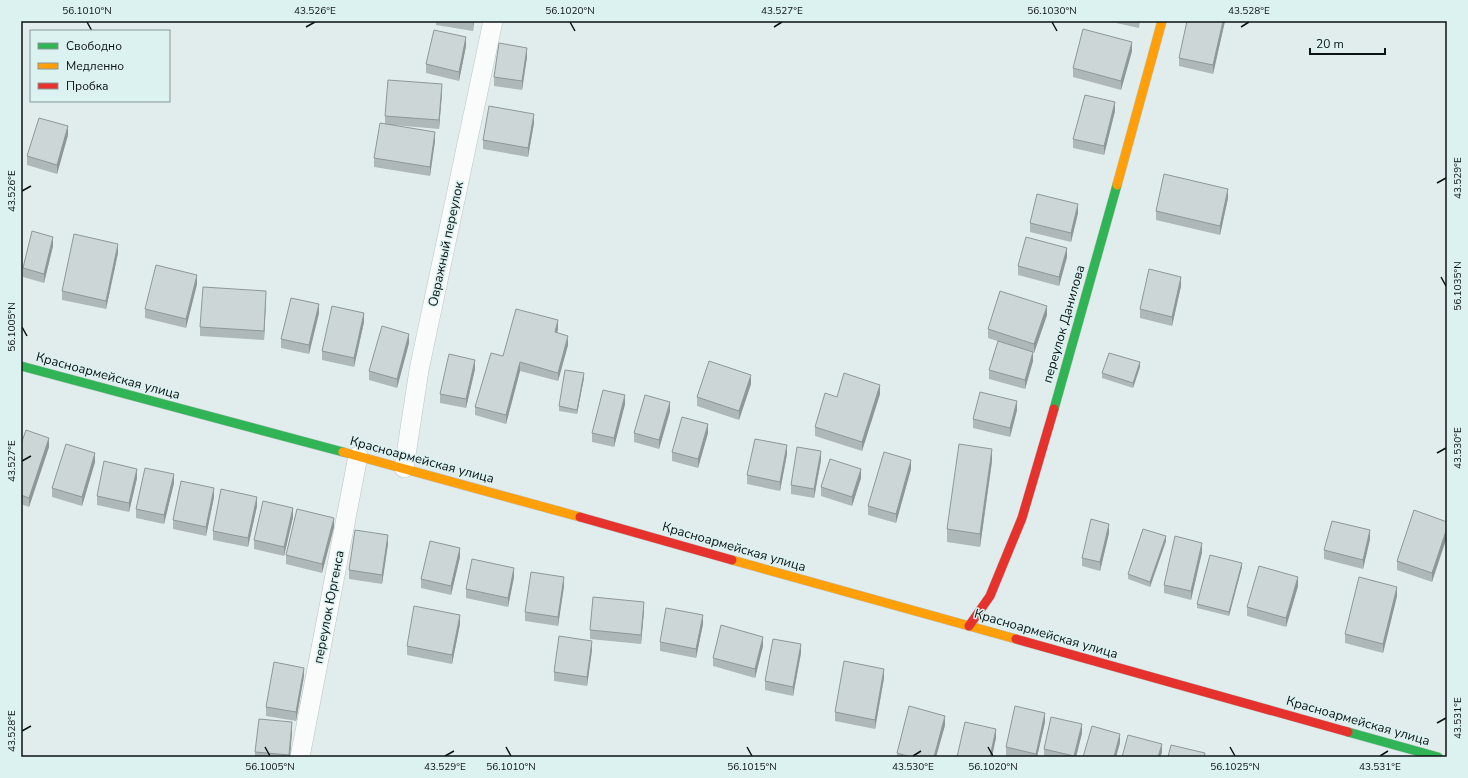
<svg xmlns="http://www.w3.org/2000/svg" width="1468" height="778" font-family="'Nunito Sans',sans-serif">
<rect width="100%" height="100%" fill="#e1eded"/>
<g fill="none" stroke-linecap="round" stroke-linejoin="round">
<defs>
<g id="street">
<polyline points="404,468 419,370 493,21"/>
<polyline points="300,757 358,456"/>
</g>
<g id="fast">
<polyline points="21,366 343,452"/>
<polyline points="1054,409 1117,185"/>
<polyline points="1348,732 1438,757"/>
</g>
<g id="slow">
<polyline points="1117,185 1162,21"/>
<polyline points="343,452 580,517"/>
<polyline points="732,560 1016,639"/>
</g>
<g id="jam">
<polyline points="580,517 732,560"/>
<polyline points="969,626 990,596 1022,518 1054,409"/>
<polyline points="1016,639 1348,732"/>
</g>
</defs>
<!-- street casing -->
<use href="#street" stroke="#bbc4c4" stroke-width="20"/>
<!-- fast casing -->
<use href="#fast" stroke="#bbc4c4" stroke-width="10"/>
<!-- slow casing -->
<use href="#slow" stroke="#bbc4c4" stroke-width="10"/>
<!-- jam casing -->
<use href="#jam" stroke="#bbc4c4" stroke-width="10"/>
<!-- street -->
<use href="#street" stroke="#fafcfc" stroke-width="19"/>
<!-- fast -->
<use href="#fast" stroke="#30b455" stroke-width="9"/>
<!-- slow -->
<use href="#slow" stroke="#ff9f0a" stroke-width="9"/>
<!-- jam -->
<use href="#jam" stroke="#e5322d" stroke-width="9"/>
</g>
<!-- wall -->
<g fill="#afb8b9">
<polygon points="436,21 474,21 473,31 436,25"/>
<polygon points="1107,21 1140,21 1139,28"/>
<polygon points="1225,21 1213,74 1179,66 1179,58"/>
<polygon points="466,46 459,81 426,73 426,64"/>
<polygon points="1132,51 1121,90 1073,77 1073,68"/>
<polygon points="527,57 522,90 494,86 494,77"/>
<polygon points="442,93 439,129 393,125 435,141 430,176 374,167 374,158 385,124 385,116"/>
<polygon points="1115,111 1104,155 1073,148 1073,139"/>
<polygon points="534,123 528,157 483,149 483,140"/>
<polygon points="68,135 57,174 27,165 27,156"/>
<polygon points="1228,198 1220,235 1156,220 1156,211"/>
<polygon points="1078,213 1071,242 1030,232 1030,223"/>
<polygon points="53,246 44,283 23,277 23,268"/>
<polygon points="118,253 106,309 62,300 62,291"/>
<polygon points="1067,257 1059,286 1018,275 1018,266"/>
<polygon points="197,284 186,328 145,318 145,309"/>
<polygon points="1181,286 1172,326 1140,318 1140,309"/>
<polygon points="266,300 264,340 200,336 200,327"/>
<polygon points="319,313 309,354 281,348 281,339"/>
<polygon points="1047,315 1034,353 1033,353 1033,361 1025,389 989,379 989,370 1019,348 988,338 988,329"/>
<polygon points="364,322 354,367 322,360 322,351"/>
<polygon points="558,329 557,333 568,345 558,381 520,371 506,424 475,415 475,407 503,356"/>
<polygon points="409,343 397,388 369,380 369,371"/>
<polygon points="1140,367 1133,388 1102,378 1102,373"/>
<polygon points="475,369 466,408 440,403 440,394"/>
<polygon points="584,378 577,414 559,411 559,406"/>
<polygon points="751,384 739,420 697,406 697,397"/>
<polygon points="880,394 862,451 815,436 815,427 837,397"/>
<polygon points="625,404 614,447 592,442 592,433"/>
<polygon points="1017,410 1010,437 973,428 973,419"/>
<polygon points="670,411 659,449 634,442 634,433"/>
<polygon points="708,433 698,468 672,461 672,452"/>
<polygon points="21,444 49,447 29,507 21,504"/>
<polygon points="787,454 780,491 747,484 747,475"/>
<polygon points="821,460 814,498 791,494 791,485"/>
<polygon points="992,461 980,547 947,542 947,529"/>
<polygon points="95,462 82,506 52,497 52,488"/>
<polygon points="911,469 896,523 868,515 868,506"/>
<polygon points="137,478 129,512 97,505 97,496"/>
<polygon points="861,478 852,506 821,496 821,487"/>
<polygon points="174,483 164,524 136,518 136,509"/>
<polygon points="214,497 206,536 173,529 173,520"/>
<polygon points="257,506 248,547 213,540 213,531"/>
<polygon points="293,517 284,556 254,549 254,540"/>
<polygon points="1447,522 1432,582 1397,570 1397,561"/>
<polygon points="334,527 322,573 286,564 286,555"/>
<polygon points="1109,533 1100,571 1082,566 1082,558"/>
<polygon points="1370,539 1363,569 1324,559 1324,550"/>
<polygon points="1166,541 1150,587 1128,579 1128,574"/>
<polygon points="388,544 382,584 349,579 349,570"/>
<polygon points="1202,552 1191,600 1164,593 1164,585"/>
<polygon points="460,557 451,595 421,588 421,579"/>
<polygon points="1242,567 1229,616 1197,608 1197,604"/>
<polygon points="514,577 508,607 466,598 466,589"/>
<polygon points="564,586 558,626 525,621 525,612"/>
<polygon points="1298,586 1286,627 1247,616 1247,607"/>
<polygon points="1447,587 1447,602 1446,602 1446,593"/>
<polygon points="1397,596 1383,653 1345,643 1345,634"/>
<polygon points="644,611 641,644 590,639 590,630"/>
<polygon points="460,624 452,664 407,655 407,646"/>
<polygon points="703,624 696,658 660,651 660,642"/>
<polygon points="763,646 755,678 713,666 713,658"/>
<polygon points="592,650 587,686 554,681 554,672"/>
<polygon points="801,653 793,696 765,690 765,681"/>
<polygon points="304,676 296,721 266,716 266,707"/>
<polygon points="884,678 875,729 835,721 835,712"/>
<polygon points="1045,722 1037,757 1012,757 1006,756 1006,747"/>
<polygon points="945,725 936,757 897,757 897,753"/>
<polygon points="292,731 290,757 255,757 255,752"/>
<polygon points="1082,733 1076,757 1044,757 1044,749"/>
</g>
<!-- shaded-wall -->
<g fill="#8f9696">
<polygon points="473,21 474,21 473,31"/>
<polygon points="1223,21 1225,21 1213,74 1213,65"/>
<polygon points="466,37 466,46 459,81 459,72"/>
<polygon points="1132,42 1132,51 1121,90 1121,81"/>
<polygon points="527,48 527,57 522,90 522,81"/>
<polygon points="442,84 442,93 439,129 439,120"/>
<polygon points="1115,102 1115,111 1104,155 1104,146"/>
<polygon points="534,114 534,123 528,157 528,148"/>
<polygon points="68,126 68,135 57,174 57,165"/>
<polygon points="435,132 435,141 430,176 430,167"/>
<polygon points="1228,189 1228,198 1220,235 1220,226"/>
<polygon points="1078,204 1078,213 1071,242 1071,233"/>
<polygon points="53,237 53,246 44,283 44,274"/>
<polygon points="118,244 118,253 106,309 106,301"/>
<polygon points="1067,248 1067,257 1059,286 1059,277"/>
<polygon points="197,275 197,284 186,328 186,319"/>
<polygon points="1181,277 1181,286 1172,326 1172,317"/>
<polygon points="266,291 266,300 264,340 264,331"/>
<polygon points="319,304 319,313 309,354 309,345"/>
<polygon points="1047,306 1047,315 1034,353 1034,344"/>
<polygon points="364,313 364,322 354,367 354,358"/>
<polygon points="558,320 558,329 555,341 555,332"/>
<polygon points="409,334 409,343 397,388 397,379"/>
<polygon points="568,336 568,345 558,381 558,373"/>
<polygon points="1033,352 1033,361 1025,389 1025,380"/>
<polygon points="475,360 475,369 466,408 466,399"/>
<polygon points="520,362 520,371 506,424 506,415"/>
<polygon points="1140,362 1140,367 1133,388 1133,383"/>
<polygon points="584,373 584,378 577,414 577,410"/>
<polygon points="751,375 751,384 739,420 739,411"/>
<polygon points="880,385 880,394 862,451 862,442"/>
<polygon points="625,395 625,404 614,447 614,438"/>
<polygon points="1017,401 1017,410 1010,437 1010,428"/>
<polygon points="670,402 670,411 659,449 659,440"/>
<polygon points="708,424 708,433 698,468 698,459"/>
<polygon points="49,438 49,447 29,507 29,498"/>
<polygon points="787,445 787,454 780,491 780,482"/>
<polygon points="992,449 992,461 980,547 980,534"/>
<polygon points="821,451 821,460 814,498 814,489"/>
<polygon points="95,453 95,462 82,506 82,497"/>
<polygon points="911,460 911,469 896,523 896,514"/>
<polygon points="137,469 137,478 129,512 129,503"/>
<polygon points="861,469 861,478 852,506 852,497"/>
<polygon points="174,474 174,483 164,524 164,515"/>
<polygon points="214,488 214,497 206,536 206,527"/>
<polygon points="257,497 257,506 248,547 248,538"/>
<polygon points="293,508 293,517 284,556 284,547"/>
<polygon points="334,518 334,527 322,573 322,564"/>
<polygon points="1109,524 1109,533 1100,571 1100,562"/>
<polygon points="1447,528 1447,537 1432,582 1432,573"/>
<polygon points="1370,530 1370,539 1363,569 1363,560"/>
<polygon points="388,535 388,544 382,584 382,575"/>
<polygon points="1166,536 1166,541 1150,587 1150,582"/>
<polygon points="1202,543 1202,552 1191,600 1191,591"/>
<polygon points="460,548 460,557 451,595 451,586"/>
<polygon points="1242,563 1242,567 1229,616 1229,612"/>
<polygon points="514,568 514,577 508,607 508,598"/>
<polygon points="564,577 564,586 558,626 558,617"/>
<polygon points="1298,577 1298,586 1286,627 1286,618"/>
<polygon points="1397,587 1397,596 1383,653 1383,644"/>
<polygon points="644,602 644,611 641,644 641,635"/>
<polygon points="460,615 460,624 452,664 452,655"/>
<polygon points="703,615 703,624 696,658 696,649"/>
<polygon points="763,637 763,646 755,678 755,669"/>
<polygon points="592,641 592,650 587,686 587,677"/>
<polygon points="801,644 801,653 793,696 793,687"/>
<polygon points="304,668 304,676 296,721 296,712"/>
<polygon points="884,669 884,678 875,729 875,720"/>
<polygon points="1045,713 1045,722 1037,757 1036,757 1036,754"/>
<polygon points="945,716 945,725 936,757 934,757"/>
<polygon points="292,722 292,731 290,757 289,757"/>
<polygon points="1082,724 1082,733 1076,757 1074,757"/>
<polygon points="996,729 996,738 992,757 990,757"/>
<polygon points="1120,734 1120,743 1116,757 1114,757"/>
<polygon points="1162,744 1162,753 1160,757 1158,757"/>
</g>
<!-- building -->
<g fill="#ccd6d7" stroke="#8f9696">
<polygon points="1187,21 1223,21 1213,65 1179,58"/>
<polygon points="1083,29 1132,42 1121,81 1073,68"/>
<polygon points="434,30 466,37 459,72 426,64"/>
<polygon points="499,43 527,48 522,81 494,77"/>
<polygon points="388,80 442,84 439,120 385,116"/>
<polygon points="1085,95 1115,102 1104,146 1073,139"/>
<polygon points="489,106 534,114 528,148 483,140"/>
<polygon points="39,118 68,126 57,165 27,156"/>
<polygon points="380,123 435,132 430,167 374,158"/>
<polygon points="1164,174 1228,189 1220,226 1156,211"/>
<polygon points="1037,194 1078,204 1071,233 1030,223"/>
<polygon points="32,231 53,237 44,274 23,268"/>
<polygon points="74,234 118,244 106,301 62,291"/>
<polygon points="1026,237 1067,248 1059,277 1018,266"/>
<polygon points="156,265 197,275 186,319 145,309"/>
<polygon points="1149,269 1181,277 1172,317 1140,309"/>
<polygon points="203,287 266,291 264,331 200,327"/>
<polygon points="1000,291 1047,306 1034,344 988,329"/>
<polygon points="291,298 319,304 309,345 281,339"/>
<polygon points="332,306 364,313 354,358 322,351"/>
<polygon points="516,309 558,320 555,332 568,336 558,373 520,362 506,415 475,407 491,353 503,356"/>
<polygon points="382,326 409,334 397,379 369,371"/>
<polygon points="998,341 1033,352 1025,380 989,370"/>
<polygon points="1109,353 1140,362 1133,383 1102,373"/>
<polygon points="449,354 475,360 466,399 440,394"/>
<polygon points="709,361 751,375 739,411 697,397"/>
<polygon points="565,370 584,373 577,410 559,406"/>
<polygon points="844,373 880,385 862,442 815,427 825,393 837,397"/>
<polygon points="603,390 625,395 614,438 592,433"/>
<polygon points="980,392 1017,401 1010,428 973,419"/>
<polygon points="645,395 670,402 659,440 634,433"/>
<polygon points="682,417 708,424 698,459 672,452"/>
<polygon points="26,430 49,438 29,498 21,495 21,444"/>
<polygon points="755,439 787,445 780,482 747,475"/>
<polygon points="66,444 95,453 82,497 52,488"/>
<polygon points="959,444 992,449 980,534 947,529"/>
<polygon points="797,447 821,451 814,489 791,485"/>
<polygon points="884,452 911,460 896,514 868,506"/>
<polygon points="830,459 861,469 852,497 821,487"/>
<polygon points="104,461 137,469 129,503 97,496"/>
<polygon points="145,468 174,474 164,515 136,509"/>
<polygon points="181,481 214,488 206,527 173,520"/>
<polygon points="221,489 257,497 248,538 213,531"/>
<polygon points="263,501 293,508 284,547 254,540"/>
<polygon points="297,509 334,518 322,564 286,555"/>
<polygon points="1414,510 1447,522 1447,528 1432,573 1397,561"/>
<polygon points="1091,519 1109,524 1100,562 1082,558"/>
<polygon points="1332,521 1370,530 1363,560 1324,550"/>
<polygon points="1143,529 1166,536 1150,582 1128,574"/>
<polygon points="355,530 388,535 382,575 349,570"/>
<polygon points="1175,536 1202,543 1191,591 1164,585"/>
<polygon points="430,541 460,548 451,586 421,579"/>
<polygon points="1210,555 1242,563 1229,612 1197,604"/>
<polygon points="472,559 514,568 508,598 466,589"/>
<polygon points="1259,566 1298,577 1286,618 1247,607"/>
<polygon points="531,572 564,577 558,617 525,612"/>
<polygon points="1359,577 1397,587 1383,644 1345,634"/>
<polygon points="593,597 644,602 641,635 590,630"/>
<polygon points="414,606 460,615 452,655 407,646"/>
<polygon points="666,608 703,615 696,649 660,642"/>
<polygon points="721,625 763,637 755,669 713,658"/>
<polygon points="559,636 592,641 587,677 554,672"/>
<polygon points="773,639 801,644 793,687 765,681"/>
<polygon points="844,661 884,669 875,720 835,712"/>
<polygon points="274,662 304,668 296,712 266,707"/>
<polygon points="909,706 945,716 934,757 911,757 897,753"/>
<polygon points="1015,706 1045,713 1036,754 1006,747"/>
<polygon points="1051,717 1082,724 1074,756 1044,749"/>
<polygon points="259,719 292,722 289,755 255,752"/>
<polygon points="965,722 996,729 990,757 957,757"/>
<polygon points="1092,726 1120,734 1114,757 1083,757"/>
<polygon points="1128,735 1162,744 1158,757 1122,757"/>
<polygon points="1171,745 1205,753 1204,757 1168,757"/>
</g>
<!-- ticks -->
<path fill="none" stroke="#0b1212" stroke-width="1.5" d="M87,22L92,31M570,22L575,31M1052,22L1057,31M306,27L315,22M774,27L782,22M1241,27L1249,22M1437,183L1446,178M22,191L31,186M1441,277L1446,286M22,327L27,336M1437,453L1446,448M22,461L31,456M1437,723L1446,718M22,731L31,726M265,747L270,756M506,747L511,756M747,747L752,756M988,747L993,756M1230,747L1235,756M445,756L454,751M913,756L921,751M1380,756L1388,751"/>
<g text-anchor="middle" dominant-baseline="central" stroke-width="3" stroke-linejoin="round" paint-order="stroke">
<!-- street labels -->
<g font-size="13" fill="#0b1212" stroke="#dcf2f1">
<text transform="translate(446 244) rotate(-78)">Овражный переулок</text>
<text transform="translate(1064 324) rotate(-74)">переулок Данилова</text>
<text transform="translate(108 376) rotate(15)">Красноармейская улица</text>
<text transform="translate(422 460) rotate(15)">Красноармейская улица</text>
<text transform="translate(734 547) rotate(16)">Красноармейская улица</text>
<text transform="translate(329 607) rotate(-79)">переулок Юргенса</text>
<text transform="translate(1046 634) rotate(16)">Красноармейская улица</text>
<text transform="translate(1358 721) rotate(16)">Красноармейская улица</text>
</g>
</g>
<!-- border -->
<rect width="1468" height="778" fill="none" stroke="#dcf2f1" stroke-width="44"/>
<!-- legend -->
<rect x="30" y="30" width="140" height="72" fill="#dcf2f1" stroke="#889898"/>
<rect x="38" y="43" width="20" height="6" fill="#30b455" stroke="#889898"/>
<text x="66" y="50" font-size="12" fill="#0b1212">Свободно</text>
<rect x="38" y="63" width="20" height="6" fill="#ff9f0a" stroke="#889898"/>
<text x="66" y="70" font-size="12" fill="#0b1212">Медленно</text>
<rect x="38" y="83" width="20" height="6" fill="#e5322d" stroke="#889898"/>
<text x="66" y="90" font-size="12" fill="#0b1212">Пробка</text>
<!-- scale -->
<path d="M1310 48v6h75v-6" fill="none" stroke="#0b1212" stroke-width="2"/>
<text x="1316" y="48" font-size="12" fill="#0b1212" stroke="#dcf2f1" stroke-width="3" paint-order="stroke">20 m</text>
<rect x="22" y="22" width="1424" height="734" fill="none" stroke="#0b1212" stroke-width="1.5"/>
<g font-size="10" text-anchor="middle" fill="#0b1212">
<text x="87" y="14">56.1010°N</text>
<text x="315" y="14">43.526°E</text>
<text x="570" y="14">56.1020°N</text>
<text x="782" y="14">43.527°E</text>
<text x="1052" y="14">56.1030°N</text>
<text x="1249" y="14">43.528°E</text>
<text transform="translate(1457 178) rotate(-90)" y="4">43.529°E</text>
<text transform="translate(11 191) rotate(-90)" y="4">43.526°E</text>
<text transform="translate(1457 286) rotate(-90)" y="4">56.1035°N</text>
<text transform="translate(11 327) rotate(-90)" y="4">56.1005°N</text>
<text transform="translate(1457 448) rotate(-90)" y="4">43.530°E</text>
<text transform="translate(11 461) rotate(-90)" y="4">43.527°E</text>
<text transform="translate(1457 718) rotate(-90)" y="4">43.531°E</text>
<text transform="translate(11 731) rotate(-90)" y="4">43.528°E</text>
<text x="270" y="770">56.1005°N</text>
<text x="445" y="770">43.529°E</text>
<text x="511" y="770">56.1010°N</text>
<text x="752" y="770">56.1015°N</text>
<text x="913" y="770">43.530°E</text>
<text x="993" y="770">56.1020°N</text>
<text x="1235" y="770">56.1025°N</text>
<text x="1380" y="770">43.531°E</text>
</g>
</svg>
